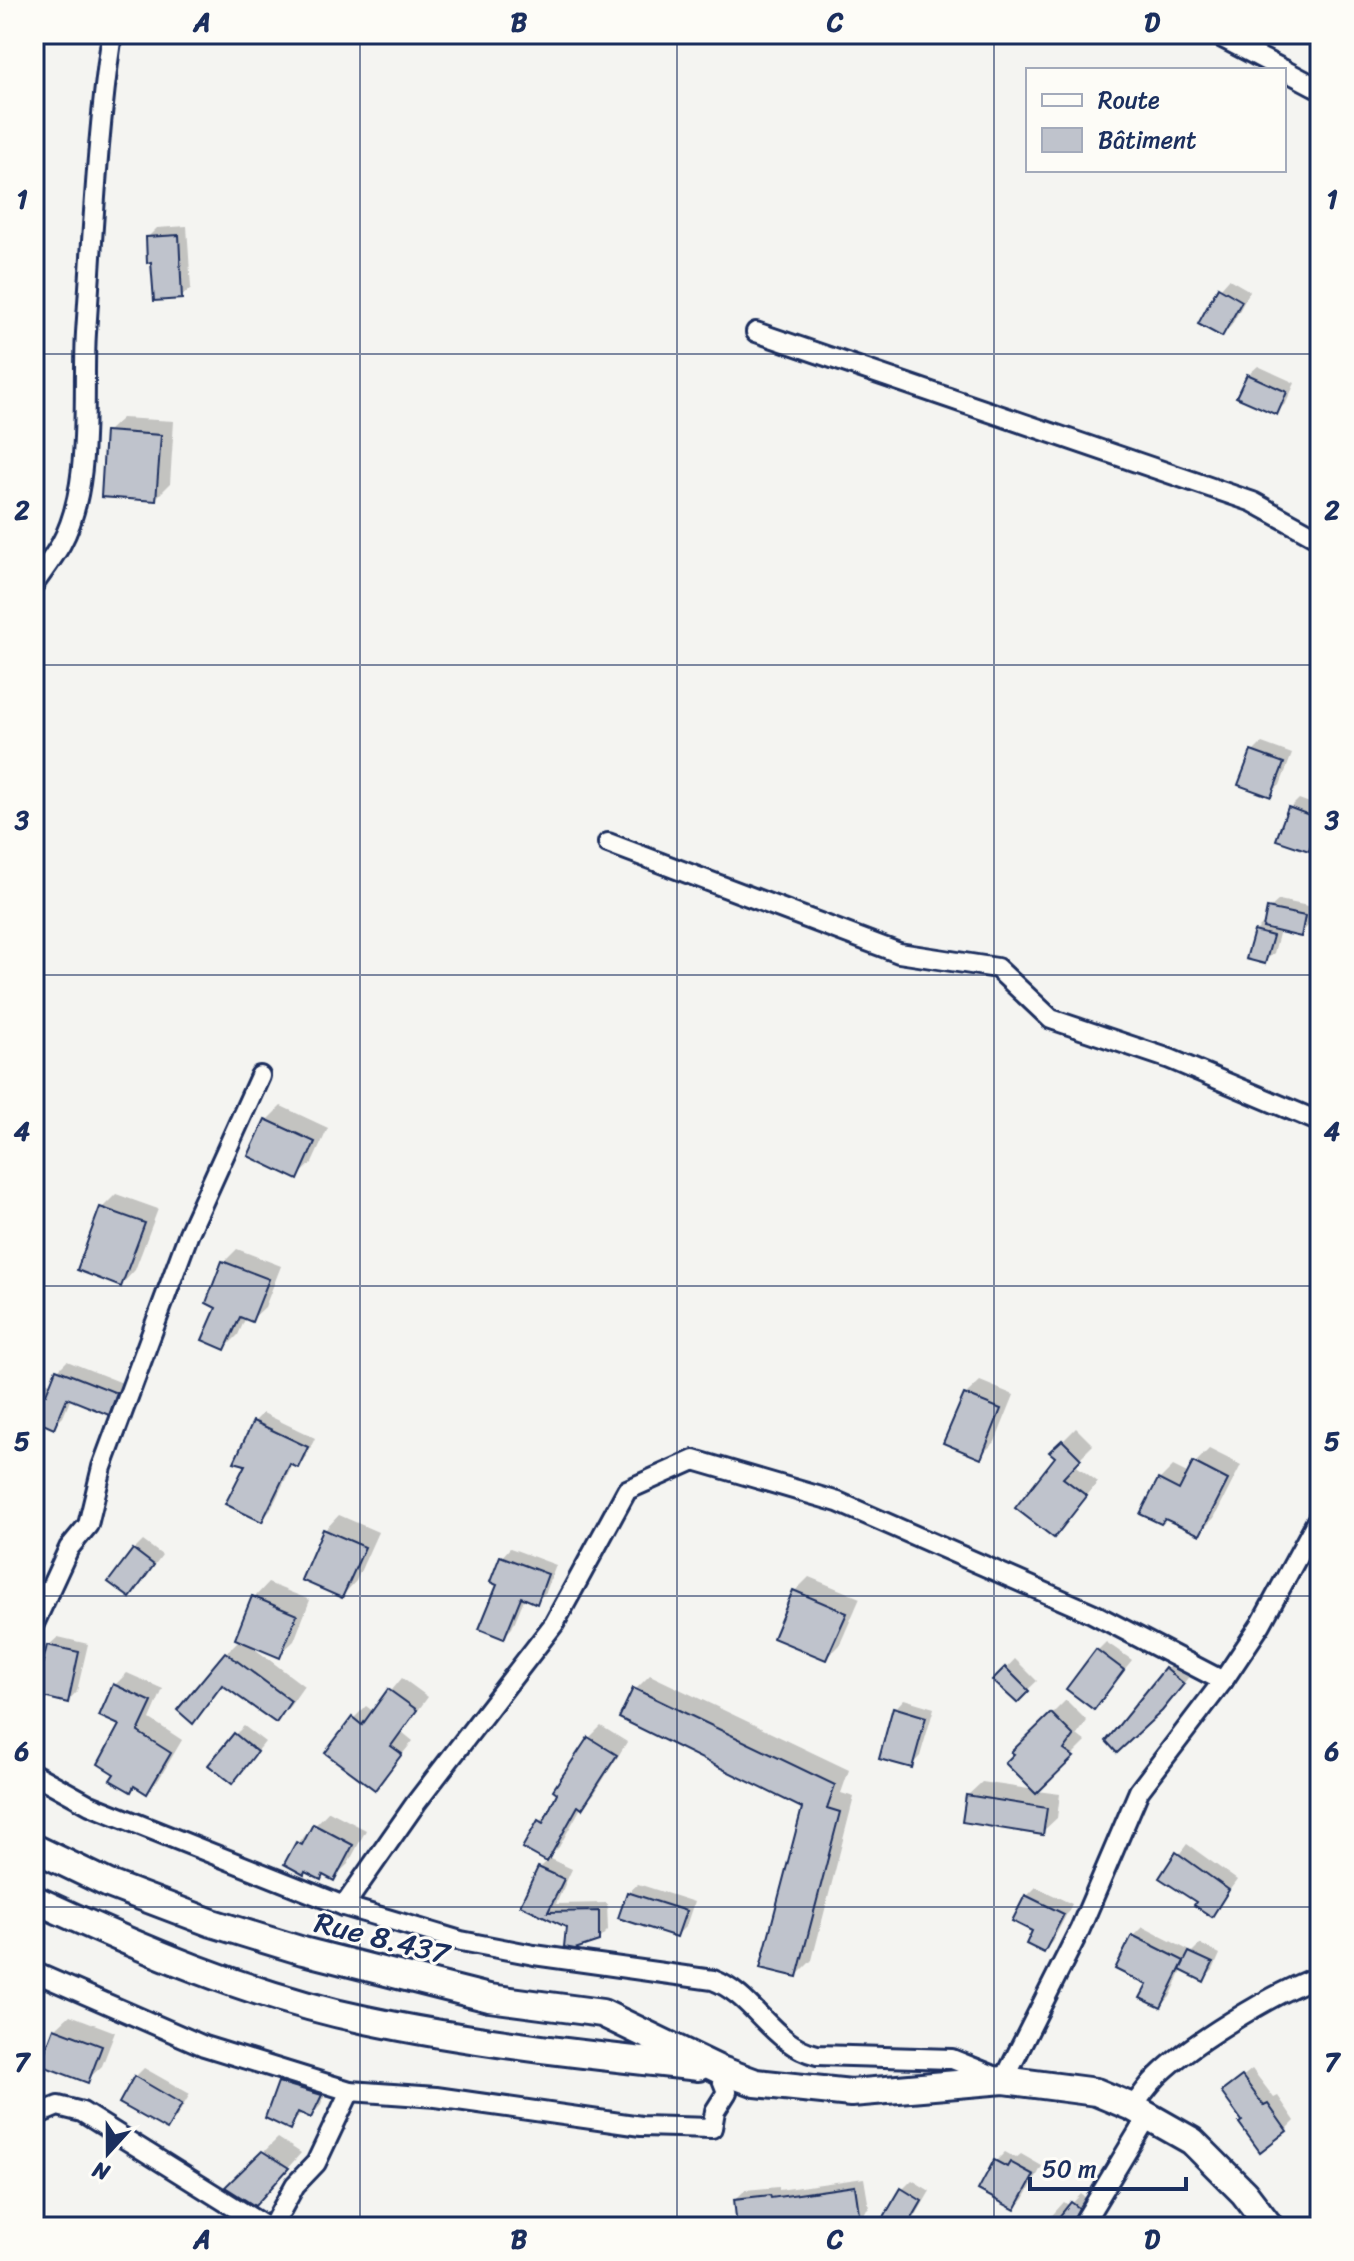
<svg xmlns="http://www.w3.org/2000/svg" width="1354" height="2261" font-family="Sriracha,sans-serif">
<rect width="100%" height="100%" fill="#f4f4f1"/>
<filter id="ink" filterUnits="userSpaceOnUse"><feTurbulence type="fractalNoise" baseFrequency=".0125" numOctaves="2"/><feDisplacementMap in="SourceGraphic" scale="16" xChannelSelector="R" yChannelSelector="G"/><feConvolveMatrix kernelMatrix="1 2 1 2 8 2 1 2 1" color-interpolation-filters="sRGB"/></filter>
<g filter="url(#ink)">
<!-- shadow -->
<g fill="#0003">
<polygon points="187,226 191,288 181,297 153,260 148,237 157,228"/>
<polygon points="1229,279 1250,291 1231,326 1221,335 1220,289"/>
<polygon points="1258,366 1295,383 1286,403 1276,412 1248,375"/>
<polygon points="122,418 174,421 170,484 155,499 107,432"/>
<polygon points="1262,743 1292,754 1280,785 1270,794 1253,752"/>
<polygon points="1299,799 1320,807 1320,833 1308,849 1290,808"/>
<polygon points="1279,900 1313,907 1309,925 1300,934 1280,930 1274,953 1264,962 1255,932 1265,922 1269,909"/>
<polygon points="281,1106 328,1128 312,1163 297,1177 267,1120"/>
<polygon points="116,1194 158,1209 135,1270 121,1285 102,1208"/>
<polygon points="237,1249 281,1266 265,1307 252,1319 246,1317 238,1335 225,1348 219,1307 224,1262"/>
<polygon points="67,1361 125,1384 117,1403 108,1412 71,1398 63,1417 53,1427 34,1418 34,1384 39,1378 52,1384 58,1370"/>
<polygon points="980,1381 1014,1395 995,1442 980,1456 965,1395"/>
<polygon points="263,1413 315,1438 306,1457 297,1466 293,1464 270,1511 261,1520 248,1464 254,1422"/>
<polygon points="1076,1428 1093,1445 1074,1464 1098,1482 1054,1536 1057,1457 1052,1452"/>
<polygon points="1209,1449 1241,1465 1214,1518 1200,1532 1159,1480 1173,1466 1189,1474 1195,1463"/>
<polygon points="339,1515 378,1532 356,1581 342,1596 303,1579 325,1530"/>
<polygon points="143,1541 162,1555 139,1586 134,1550"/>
<polygon points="510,1548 556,1565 546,1592 537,1601 525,1597 512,1628 503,1637 501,1558"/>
<polygon points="809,1577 860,1598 840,1644 826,1658 795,1591"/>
<polygon points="268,1583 310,1600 294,1641 279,1655 247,1643 304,1686 290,1706 276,1720 224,1684 193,1721 226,1653 240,1639 254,1598"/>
<polygon points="58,1637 88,1644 77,1691 68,1701 48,1646"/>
<polygon points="1106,1642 1132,1660 1094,1707 1097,1651"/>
<polygon points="1015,1659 1037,1681 1017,1700 995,1680"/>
<polygon points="1176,1661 1191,1674 1171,1699 1166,1670"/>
<polygon points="127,1673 163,1689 150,1719 182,1740 159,1779 147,1792 117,1773 121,1724 114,1686"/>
<polygon points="650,1675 849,1770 841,1793 854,1797 812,1960 797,1975 804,1807 635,1690"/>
<polygon points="402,1678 428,1697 402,1732 413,1741 375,1787 354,1718 366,1706 374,1712"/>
<polygon points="904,1699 934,1708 920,1756 911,1766 895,1709"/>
<polygon points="1066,1700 1087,1721 1077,1735 1086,1742 1037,1791 1060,1794 1057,1818 1042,1832 967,1796 982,1782 1035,1790 1014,1752"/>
<polygon points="244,1726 265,1742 241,1772 235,1735"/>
<polygon points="601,1726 627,1742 594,1794 582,1806 559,1847 548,1858 572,1869 556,1904 607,1903 608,1930 598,1940 523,1904 540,1868 548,1860 540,1821 552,1809 589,1738"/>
<polygon points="329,1811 366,1830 348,1864 333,1878 324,1874 298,1843"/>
<polygon points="1187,1844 1237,1880 1212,1914 1199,1901 1162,1877"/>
<polygon points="638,1884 694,1902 686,1926 677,1935 628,1893"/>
<polygon points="1036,1887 1072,1904 1052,1942 1043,1951 1035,1930 1015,1920 1027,1896"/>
<polygon points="1143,1927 1192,1952 1200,1944 1220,1954 1213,1970 1204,1979 1183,1969 1170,1997 1161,2006 1149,1984 1134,1936"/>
<polygon points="70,2015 115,2032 102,2066 87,2080 55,2029"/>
<polygon points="144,2068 190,2094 176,2118 167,2128 135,2077"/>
<polygon points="1252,2069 1274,2098 1278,2096 1295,2121 1286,2130 1244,2120 1224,2092"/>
<polygon points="289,2073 329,2086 320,2106 311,2116 302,2112 290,2127 280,2083"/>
<polygon points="278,2138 301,2153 269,2189 228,2187"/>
<polygon points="1005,2152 1016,2158 1021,2154 1042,2166 1024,2199 1015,2208 996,2161"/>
<polygon points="864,2178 869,2208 859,2218 796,2227 739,2227 736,2199 745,2190 779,2187 779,2190"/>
<polygon points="912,2180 930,2191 909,2227 880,2227 902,2190"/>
<polygon points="1081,2194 1086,2198 1079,2210 1078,2220 1073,2227 1053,2227 1046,2222 1064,2202 1070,2206"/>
</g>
<!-- building -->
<g fill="#bfc3cc" stroke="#1b2f5e" stroke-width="2">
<polygon points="179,235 182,299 154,301 151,262 147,263 146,237"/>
<polygon points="1218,287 1242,301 1222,337 1198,324"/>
<polygon points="1247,374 1287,392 1277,415 1236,397"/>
<polygon points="105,431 161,435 156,501 101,497"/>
<polygon points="1251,751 1284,763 1271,797 1238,785"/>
<polygon points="1288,807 1320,819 1309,851 1276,840"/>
<polygon points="1267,908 1305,916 1301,937 1263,928"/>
<polygon points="1254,931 1273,936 1265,964 1246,959"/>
<polygon points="265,1119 315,1142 298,1180 248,1156"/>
<polygon points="100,1207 145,1223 121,1287 77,1270"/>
<polygon points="222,1261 269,1279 252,1322 240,1317 225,1350 202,1340 216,1308 206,1303"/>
<polygon points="56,1369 117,1393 109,1415 67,1398 54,1429 34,1420 34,1389 46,1394"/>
<polygon points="964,1394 1001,1409 981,1459 943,1443"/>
<polygon points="253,1421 308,1447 298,1468 290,1464 262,1522 225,1504 245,1465 234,1462"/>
<polygon points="1062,1440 1081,1459 1063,1478 1087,1496 1054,1538 1015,1508 1055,1457 1049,1452"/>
<polygon points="1193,1462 1228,1480 1200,1535 1165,1519 1161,1524 1140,1514 1158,1479 1179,1490"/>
<polygon points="323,1529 365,1547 342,1598 301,1580"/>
<polygon points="133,1549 154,1565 130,1598 108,1582"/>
<polygon points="500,1556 548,1574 537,1604 521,1597 504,1639 479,1629 497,1585 490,1582"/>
<polygon points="793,1590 847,1613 826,1660 773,1638"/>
<polygon points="252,1596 297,1615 280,1658 235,1639"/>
<polygon points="47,1645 79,1652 68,1703 35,1695"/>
<polygon points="1096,1649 1124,1670 1094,1710 1066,1689"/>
<polygon points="225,1652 291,1701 276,1723 222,1685 193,1724 177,1710"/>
<polygon points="1005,1667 1029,1691 1017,1703 992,1680"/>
<polygon points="1165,1668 1184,1684 1162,1711 1117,1753 1106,1741"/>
<polygon points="113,1684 152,1702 138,1732 171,1753 147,1794 134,1786 131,1792 110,1780 114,1774 98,1764 119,1725 99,1716"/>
<polygon points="633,1688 835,1785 827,1808 840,1812 797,1977 760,1968 802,1808 619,1718"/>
<polygon points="388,1689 417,1710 391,1746 402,1754 375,1790 325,1753 352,1717 362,1725"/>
<polygon points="893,1707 926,1717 912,1768 879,1759"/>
<polygon points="1051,1713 1074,1736 1064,1750 1074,1757 1036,1794 1005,1763 1014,1754 1011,1752"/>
<polygon points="234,1733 257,1752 232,1784 208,1765"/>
<polygon points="588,1737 617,1755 582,1809 578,1806 547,1862 522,1848 538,1820 543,1823 557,1793 553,1790"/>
<polygon points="966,1795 1047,1808 1043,1835 962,1822"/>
<polygon points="313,1824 353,1845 334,1881 323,1875 321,1880 305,1872 304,1875 284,1864 296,1842 302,1845"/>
<polygon points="1176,1852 1229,1890 1212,1917 1194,1905 1196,1902 1159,1878"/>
<polygon points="538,1867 564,1879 548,1912 599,1911 599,1941 575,1949 564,1947 566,1927 520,1905"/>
<polygon points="627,1892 686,1911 677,1937 618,1918"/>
<polygon points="1025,1895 1064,1914 1044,1953 1026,1944 1032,1931 1012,1921"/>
<polygon points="1132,1935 1184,1961 1161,2008 1140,1998 1147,1985 1115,1969"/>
<polygon points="1189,1952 1213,1963 1204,1982 1180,1970"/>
<polygon points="54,2028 102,2046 88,2083 40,2065"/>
<polygon points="134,2076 182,2104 167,2130 119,2103"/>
<polygon points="1242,2076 1264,2106 1268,2104 1287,2131 1260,2152 1239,2123 1242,2121 1221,2092"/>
<polygon points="278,2082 322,2095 311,2118 298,2112 290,2130 265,2118"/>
<polygon points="262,2151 289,2168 255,2206 225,2187"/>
<polygon points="994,2160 1007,2167 1010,2162 1034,2175 1015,2210 978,2190"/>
<polygon points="855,2186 860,2220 809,2227 737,2227 734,2199 770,2195 771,2198"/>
<polygon points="901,2188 922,2201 907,2227 878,2227"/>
<polygon points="1071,2202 1079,2208 1069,2227 1051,2227"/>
</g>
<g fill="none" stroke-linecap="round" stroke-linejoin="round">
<defs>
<g id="street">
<polyline points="1215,34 1284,70"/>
<polyline points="1284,70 1320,89"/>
<polyline points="756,332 1253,502 1320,539"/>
<path d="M34,584C43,571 53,558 61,544C93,486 82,397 86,333C93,233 97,133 112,34"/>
<polyline points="608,843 899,953 997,968 1051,1019 1170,1059 1320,1122"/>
<polyline points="34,1624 69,1548 88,1525 102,1467 189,1233 260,1076"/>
<path d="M34,1774L90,1805L344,1906L461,1941L534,1955L713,1980C755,1996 772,2045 817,2055L952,2059L1004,2080L1080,1929L1139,1791L1223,1681L1261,1624L1320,1515"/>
<polyline points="344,1906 416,1803 554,1624 627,1490 694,1460 838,1502 1092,1613 1223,1681"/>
<polyline points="34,1972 204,2046 350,2091 436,2097 641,2126 712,2128 715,2111 727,2092 718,2069"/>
<path d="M1132,2107C1139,2099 1145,2090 1152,2082C1182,2048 1276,1991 1320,1976"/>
<polyline points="34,2116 58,2106 82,2112 266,2227"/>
<polyline points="272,2227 295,2185 316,2163 350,2091"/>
<polyline points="1081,2227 1148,2116"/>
</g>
<g id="secondary">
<polyline points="34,1848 109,1884 212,1923 303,1951 489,1998 602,2013 718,2069 756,2083 851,2093 1004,2080 1096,2092 1132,2107 1192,2141 1244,2193 1270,2227"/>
<path d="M34,1899C139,1948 251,1996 366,2020C475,2043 587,2055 698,2067"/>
</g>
</defs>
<!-- street casing -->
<use href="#street" stroke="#1b2f5e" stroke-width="24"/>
<!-- secondary casing -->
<use href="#secondary" stroke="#1b2f5e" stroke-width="32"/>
<!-- street -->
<use href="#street" stroke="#fdfcf7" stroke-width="18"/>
<!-- secondary -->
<use href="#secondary" stroke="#fdfcf7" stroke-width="26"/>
</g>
</g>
<!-- grid -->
<path fill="none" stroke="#1b2f5e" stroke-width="2" stroke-opacity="0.55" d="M360,34V2227M677,34V2227M994,34V2227M34,354H1320M34,665H1320M34,975H1320M34,1286H1320M34,1596H1320M34,1907H1320"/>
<g text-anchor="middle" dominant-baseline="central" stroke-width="6" stroke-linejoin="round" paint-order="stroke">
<!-- street labels -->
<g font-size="30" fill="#1b2f5e" stroke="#fdfcf7">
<text transform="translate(382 1938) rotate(14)">Rue 8.437</text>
</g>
</g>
<!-- margin -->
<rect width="1354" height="2261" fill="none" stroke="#fdfcf7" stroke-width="88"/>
<!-- legend -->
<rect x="1026" y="68" width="260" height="104" fill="#fdfcf7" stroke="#a3aaba" stroke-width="2"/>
<rect x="1042" y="94" width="40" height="12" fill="#fdfcf7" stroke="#a3aaba" stroke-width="2"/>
<text x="1098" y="108" font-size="24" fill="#1b2f5e">Route</text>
<rect x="1042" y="128" width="40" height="24" fill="#bfc3cc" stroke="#a3aaba" stroke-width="2"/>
<text x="1098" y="148" font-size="24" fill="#1b2f5e">Bâtiment</text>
<!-- north arrow -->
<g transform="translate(108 2153) rotate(201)" stroke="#fdfcf7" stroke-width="6" paint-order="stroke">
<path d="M0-6L14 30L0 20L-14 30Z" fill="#1b2f5e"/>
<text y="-12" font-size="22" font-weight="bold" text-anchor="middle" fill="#1b2f5e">N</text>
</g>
<!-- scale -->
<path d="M1030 2177v12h156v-12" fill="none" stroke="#1b2f5e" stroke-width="4"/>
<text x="1042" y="2177" font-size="24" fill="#1b2f5e" stroke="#fdfcf7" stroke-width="6" paint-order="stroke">50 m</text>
<rect x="44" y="44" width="1266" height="2173" fill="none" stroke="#1b2f5e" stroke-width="3"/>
<g font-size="26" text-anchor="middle" font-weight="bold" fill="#1b2f5e">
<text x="202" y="31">A</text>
<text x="519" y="31">B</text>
<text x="835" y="31">C</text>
<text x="1152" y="31">D</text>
<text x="22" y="208">1</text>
<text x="1332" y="208">1</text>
<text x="22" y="519">2</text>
<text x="1332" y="519">2</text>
<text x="22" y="829">3</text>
<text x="1332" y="829">3</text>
<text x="22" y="1140">4</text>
<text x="1332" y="1140">4</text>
<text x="22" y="1450">5</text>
<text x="1332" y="1450">5</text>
<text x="22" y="1760">6</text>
<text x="1332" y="1760">6</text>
<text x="22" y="2071">7</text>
<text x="1332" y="2071">7</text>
<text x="202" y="2248">A</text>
<text x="519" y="2248">B</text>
<text x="835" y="2248">C</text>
<text x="1152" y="2248">D</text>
</g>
</svg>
